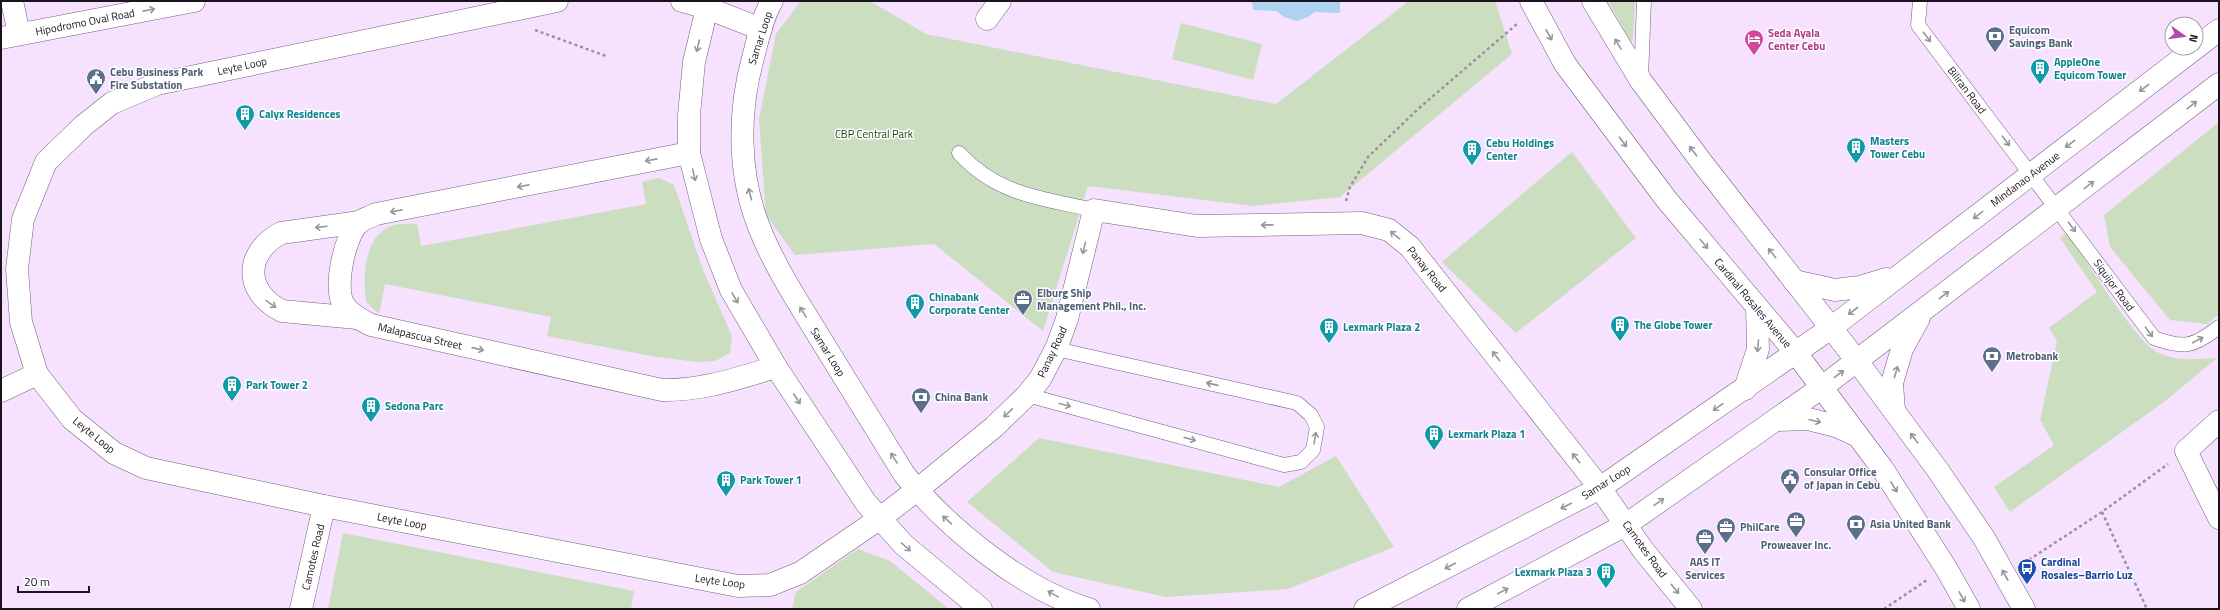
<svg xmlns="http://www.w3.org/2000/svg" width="2220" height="610" font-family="'Titillium Web',sans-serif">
<rect width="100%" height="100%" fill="#f6e1fe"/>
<!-- green -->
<g fill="#cbdec0">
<polygon points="801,1 870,1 926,34 1276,104 1409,1 1495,1 1512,54 1340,197 1253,206 1088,186 1043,331 934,244 795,255 766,215 759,119 776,34"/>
<polygon points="1608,1 1635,1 1633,39 1631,42"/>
<polygon points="1181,23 1262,44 1253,80 1172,59"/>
<polygon points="2219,122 2219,314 2207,324 2170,320 2110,247 2104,215"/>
<polygon points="1572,152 1636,238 1516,333 1442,262"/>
<path d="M659,178L674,185L703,270L732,336L730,353L715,361L698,362L656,357L547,336L551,317L385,284L379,314L366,302C363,278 363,237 391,226C398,223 409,224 417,224L421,246L646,204L642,182Z"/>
<path d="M2067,232C2083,256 2136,342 2157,352C2176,362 2196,359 2217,358L2164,402L2010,512L1994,487L2054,445L2040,420L2057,341L2049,328L2097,292L2060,238Z"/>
<polygon points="1039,438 1279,487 1336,456 1394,547 1288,589 1166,597 1053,572 967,502"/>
<polygon points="343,533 634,591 631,609 328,609"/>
<polygon points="858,549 890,561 949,609 792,609 796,592"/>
</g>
<!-- water -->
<polygon fill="#add3f0" points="1252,1 1340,1 1340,13 1315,12 1308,17 1297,21 1284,17 1276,11 1253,10"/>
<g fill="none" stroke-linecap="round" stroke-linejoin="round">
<defs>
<g id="lane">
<path d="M1920,1L1918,25L2154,338C2184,349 2193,347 2219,327"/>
<polyline points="1641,79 1644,1"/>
<path d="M959,153C997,195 1041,198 1094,210"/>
<polyline points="1027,395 1284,465 1301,462 1313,450 1317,427 1311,415 1297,403 1056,349"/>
</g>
<g id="street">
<polyline points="12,1 19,34"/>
<polyline points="557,1 157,84 112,103 83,126 46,162 23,219 17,269 21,322 37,374 72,419 114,453 146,468 324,506 738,586 770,585 800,573 879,519 917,490 994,427 1027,395 1040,379 1056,349 1067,319 1094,210 1197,226 1362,223 1389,230 1410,247 1600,488 1643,550 1691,609"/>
<polyline points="682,1 707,8 761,29"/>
<polyline points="987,19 1000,1"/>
<polyline points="1,38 194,1"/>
<path d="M689,153L376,214C371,217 363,219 359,222C345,235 333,288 344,305C350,315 362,320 371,325L662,390C702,391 738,378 776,367"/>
<path d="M357,318L282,311C244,292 244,253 281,233L360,222"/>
<polyline points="1,391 37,374"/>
<polyline points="2219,421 2186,451 2219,518"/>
<polyline points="301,609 324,506"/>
</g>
<g id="secondary">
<polyline points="711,1 707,8 694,62 689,115 689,153 711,239 731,290 776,367 866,503 904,545 981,609"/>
<path d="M772,1C762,18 758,39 753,58C738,112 738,174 759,227C775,268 800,305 823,343C850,387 877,430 904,474C946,527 1023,590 1089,609"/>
<polyline points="1531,1 1565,64 1666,199 1796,353 1882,468 1946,568 1969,609"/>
<polyline points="1593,1 1641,81 1703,164 1857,361 1937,469 1984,538 2024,609"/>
<polyline points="1794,281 1835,290 1860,287 1886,279"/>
<polyline points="1745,389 1758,349 1757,307"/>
<polyline points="1894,411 1892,383 1902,349 1919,318"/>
<polyline points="1776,420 1808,419 1836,426 1858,436"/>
<polyline points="1365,609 1600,488 1831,328 2219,30"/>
<polyline points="1468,609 1627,524 1821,388 2219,84"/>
</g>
</defs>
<!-- lane casing -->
<use href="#lane" stroke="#726079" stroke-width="15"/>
<!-- street casing -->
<use href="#street" stroke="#726079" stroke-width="23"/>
<!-- secondary casing -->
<use href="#secondary" stroke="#726079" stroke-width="23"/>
<!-- path -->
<g stroke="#9d8ea3" stroke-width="2.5" stroke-dasharray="3 3" stroke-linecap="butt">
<polyline points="535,30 606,56"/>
<polyline points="1346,201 1350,187 1368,157 1418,109 1517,24"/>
<polyline points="2102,512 2147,609"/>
<polyline points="2024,563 2102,512 2168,464"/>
<polyline points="1884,609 1927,580"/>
</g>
<!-- lane -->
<use href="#lane" stroke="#fff" stroke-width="14"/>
<!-- street -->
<use href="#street" stroke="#fff" stroke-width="22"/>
<!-- secondary -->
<use href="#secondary" stroke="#fff" stroke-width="22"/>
</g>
<!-- one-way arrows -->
<defs><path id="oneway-shaft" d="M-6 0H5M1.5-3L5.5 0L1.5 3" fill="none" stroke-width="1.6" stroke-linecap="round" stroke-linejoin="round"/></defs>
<g stroke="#98959a">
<use href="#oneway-shaft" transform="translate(149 10) rotate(-11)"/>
<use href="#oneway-shaft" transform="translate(1549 35) rotate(61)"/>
<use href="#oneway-shaft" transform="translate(1927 37) rotate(53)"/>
<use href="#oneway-shaft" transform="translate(1618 44) rotate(-121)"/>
<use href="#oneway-shaft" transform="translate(698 46) rotate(103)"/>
<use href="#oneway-shaft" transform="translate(2144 88) rotate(143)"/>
<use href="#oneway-shaft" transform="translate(2192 105) rotate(-38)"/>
<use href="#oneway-shaft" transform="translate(2006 141) rotate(53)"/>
<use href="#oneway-shaft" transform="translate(1623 142) rotate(53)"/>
<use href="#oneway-shaft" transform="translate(2070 144) rotate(143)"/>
<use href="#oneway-shaft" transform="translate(1693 151) rotate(-127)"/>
<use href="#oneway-shaft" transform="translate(651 160) rotate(169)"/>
<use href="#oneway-shaft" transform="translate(694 175) rotate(77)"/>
<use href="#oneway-shaft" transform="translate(2089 185) rotate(-38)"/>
<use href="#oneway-shaft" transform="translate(523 186) rotate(169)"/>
<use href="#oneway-shaft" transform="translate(750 194) rotate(-105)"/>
<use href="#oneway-shaft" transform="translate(396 211) rotate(169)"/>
<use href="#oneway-shaft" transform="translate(1978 215) rotate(142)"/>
<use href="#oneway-shaft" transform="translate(1267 225) rotate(179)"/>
<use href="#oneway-shaft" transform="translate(321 227) rotate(173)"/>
<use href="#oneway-shaft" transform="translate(2072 227) rotate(53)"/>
<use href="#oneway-shaft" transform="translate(1395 235) rotate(-141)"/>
<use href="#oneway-shaft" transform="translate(1704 244) rotate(50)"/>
<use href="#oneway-shaft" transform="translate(1084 248) rotate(104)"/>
<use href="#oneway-shaft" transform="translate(1772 253) rotate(-128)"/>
<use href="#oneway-shaft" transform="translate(1944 295) rotate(-37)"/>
<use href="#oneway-shaft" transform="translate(735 298) rotate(60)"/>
<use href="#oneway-shaft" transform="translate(271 304) rotate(35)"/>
<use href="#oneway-shaft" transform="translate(1853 311) rotate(143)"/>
<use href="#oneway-shaft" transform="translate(803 312) rotate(-122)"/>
<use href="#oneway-shaft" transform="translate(2149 332) rotate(53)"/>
<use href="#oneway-shaft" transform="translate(2198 340) rotate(-28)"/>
<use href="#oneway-shaft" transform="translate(1758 346) rotate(95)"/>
<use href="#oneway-shaft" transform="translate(478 349) rotate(13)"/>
<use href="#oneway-shaft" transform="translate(1496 356) rotate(-128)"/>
<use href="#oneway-shaft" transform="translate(1896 372) rotate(-74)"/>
<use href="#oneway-shaft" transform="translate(1839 374) rotate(-37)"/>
<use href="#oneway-shaft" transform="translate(1212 384) rotate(-167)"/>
<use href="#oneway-shaft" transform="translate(797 399) rotate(57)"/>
<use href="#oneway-shaft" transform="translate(1065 405) rotate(15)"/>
<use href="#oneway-shaft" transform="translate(1718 407) rotate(145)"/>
<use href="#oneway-shaft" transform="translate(1008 413) rotate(136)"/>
<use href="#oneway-shaft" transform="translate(1815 421) rotate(14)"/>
<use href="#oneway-shaft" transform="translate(1315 438) rotate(-80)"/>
<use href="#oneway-shaft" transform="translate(1914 438) rotate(-127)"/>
<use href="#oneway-shaft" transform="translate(1190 439) rotate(15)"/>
<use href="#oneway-shaft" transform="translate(894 458) rotate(-122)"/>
<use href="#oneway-shaft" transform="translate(1576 458) rotate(-128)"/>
<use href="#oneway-shaft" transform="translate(1894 487) rotate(58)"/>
<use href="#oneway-shaft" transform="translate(1659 502) rotate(-35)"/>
<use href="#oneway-shaft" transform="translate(1566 506) rotate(153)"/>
<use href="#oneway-shaft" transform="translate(947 520) rotate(-139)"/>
<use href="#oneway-shaft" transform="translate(906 547) rotate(42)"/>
<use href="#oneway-shaft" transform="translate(1450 566) rotate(153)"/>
<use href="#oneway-shaft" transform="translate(2005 575) rotate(-119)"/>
<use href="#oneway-shaft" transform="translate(1675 589) rotate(51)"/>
<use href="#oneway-shaft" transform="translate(1503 591) rotate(-28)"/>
<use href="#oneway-shaft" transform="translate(1053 594) rotate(-151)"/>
<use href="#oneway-shaft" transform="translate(1962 597) rotate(61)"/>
</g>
<!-- icons -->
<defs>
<symbol id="bank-pin" viewBox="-11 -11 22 30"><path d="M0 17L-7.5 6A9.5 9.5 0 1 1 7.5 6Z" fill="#5c6f8a" stroke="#fff"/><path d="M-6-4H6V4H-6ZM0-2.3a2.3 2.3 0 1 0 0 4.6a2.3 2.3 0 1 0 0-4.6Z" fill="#fff"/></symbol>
<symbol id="hotel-pin" viewBox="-11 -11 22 30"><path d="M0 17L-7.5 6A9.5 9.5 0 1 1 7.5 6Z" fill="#d1479c" stroke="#fff"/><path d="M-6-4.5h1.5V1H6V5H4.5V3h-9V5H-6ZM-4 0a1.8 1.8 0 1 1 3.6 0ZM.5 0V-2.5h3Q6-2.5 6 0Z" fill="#fff"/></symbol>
<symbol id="building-pin" viewBox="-11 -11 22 30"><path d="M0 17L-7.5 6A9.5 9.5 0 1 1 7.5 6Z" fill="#0f9aa8" stroke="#fff"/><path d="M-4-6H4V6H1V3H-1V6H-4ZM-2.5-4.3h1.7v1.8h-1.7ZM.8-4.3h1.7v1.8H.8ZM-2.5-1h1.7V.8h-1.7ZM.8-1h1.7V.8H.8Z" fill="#fff"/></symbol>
<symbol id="civic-pin" viewBox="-11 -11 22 30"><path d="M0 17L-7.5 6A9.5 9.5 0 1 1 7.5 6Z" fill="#5c6f8a" stroke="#fff"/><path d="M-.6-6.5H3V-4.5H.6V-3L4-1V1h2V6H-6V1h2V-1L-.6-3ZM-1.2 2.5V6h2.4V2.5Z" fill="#fff"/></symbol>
<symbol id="office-pin" viewBox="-11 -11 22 30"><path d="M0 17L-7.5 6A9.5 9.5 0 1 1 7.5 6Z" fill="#5c6f8a" stroke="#fff"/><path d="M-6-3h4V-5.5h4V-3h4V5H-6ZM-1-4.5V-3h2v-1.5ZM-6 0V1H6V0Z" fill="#fff"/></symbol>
<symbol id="bus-pin" viewBox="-11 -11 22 30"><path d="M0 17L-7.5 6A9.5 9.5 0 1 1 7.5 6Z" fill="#1a4fb4" stroke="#fff"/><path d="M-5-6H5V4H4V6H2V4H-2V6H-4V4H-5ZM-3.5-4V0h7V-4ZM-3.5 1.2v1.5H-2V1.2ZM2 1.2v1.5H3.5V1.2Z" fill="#fff"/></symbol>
</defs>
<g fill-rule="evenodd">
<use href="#bank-pin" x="1984" y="25" width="22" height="30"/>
<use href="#hotel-pin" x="1743" y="28" width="22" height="30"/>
<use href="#building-pin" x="2029" y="57" width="22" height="30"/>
<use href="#civic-pin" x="85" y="67" width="22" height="30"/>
<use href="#building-pin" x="234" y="103" width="22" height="30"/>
<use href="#building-pin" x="1845" y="136" width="22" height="30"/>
<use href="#building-pin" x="1461" y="138" width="22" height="30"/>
<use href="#office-pin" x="1012" y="288" width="22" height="30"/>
<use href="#building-pin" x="904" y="292" width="22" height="30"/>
<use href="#building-pin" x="1609" y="314" width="22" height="30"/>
<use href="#building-pin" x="1318" y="316" width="22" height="30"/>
<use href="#bank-pin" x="1981" y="345" width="22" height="30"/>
<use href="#building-pin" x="221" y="374" width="22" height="30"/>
<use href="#bank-pin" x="910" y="386" width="22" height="30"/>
<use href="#building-pin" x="360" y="395" width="22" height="30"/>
<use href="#building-pin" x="1423" y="423" width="22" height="30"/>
<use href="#civic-pin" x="1779" y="467" width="22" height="30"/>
<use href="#building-pin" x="715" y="469" width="22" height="30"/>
<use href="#office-pin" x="1785" y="510" width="22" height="30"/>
<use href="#bank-pin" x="1845" y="513" width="22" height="30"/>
<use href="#office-pin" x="1715" y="516" width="22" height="30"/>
<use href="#office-pin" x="1694" y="527" width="22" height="30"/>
<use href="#bus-pin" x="2016" y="557" width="22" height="30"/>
<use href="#building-pin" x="1595" y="561" width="22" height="30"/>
</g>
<g text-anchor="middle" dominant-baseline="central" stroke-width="3" stroke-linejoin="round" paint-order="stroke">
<!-- street labels -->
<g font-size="11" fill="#1b131e" stroke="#fff">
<text transform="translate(85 22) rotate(-11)">Hipodromo Oval Road</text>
<text transform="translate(760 38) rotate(-72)">Samar Loop</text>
<text transform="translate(242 66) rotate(-12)">Leyte Loop</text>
<text transform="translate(1967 90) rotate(53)">Biliran Road</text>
<text transform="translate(2025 179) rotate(-37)">Mindanao Avenue</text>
<text transform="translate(1427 269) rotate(51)">Panay Road</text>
<text transform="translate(2114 285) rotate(54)">Siquijor Road</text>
<text transform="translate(1753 303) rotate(50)">Cardinal Rosales Avenue</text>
<text transform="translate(420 336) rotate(13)">Malapascua Street</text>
<text transform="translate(828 352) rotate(58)">Samar Loop</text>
<text transform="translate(1052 352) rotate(-65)">Panay Road</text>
<text transform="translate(94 435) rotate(39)">Leyte Loop</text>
<text transform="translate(1606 482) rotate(-32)">Samar Loop</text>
<text transform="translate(402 521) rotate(11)">Leyte Loop</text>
<text transform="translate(1645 549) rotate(54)">Camotes Road</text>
<text transform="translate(313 557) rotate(-77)">Camotes Road</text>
<text transform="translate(720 581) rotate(8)">Leyte Loop</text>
</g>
<!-- service labels -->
<g font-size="11" font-weight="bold" fill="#4e5e75" stroke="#fff" text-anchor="start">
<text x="2009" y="30">Equicom<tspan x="2009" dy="13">Savings Bank</tspan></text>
<text x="110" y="72">Cebu Business Park<tspan x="110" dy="13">Fire Substation</tspan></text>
<text x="1037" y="293">Elburg Ship<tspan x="1037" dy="13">Management Phil., Inc.</tspan></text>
<text x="2006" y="356">Metrobank</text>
<text x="935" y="397">China Bank</text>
<text x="1804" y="472">Consular Office<tspan x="1804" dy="13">of Japan in Cebu</tspan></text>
<text x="1870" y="524">Asia United Bank</text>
<text x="1740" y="527">PhilCare</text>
<text x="1796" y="545" text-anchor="middle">Proweaver Inc.</text>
<text x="1705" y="562" text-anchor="middle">AAS IT<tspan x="1705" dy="13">Services</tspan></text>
</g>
<!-- hotel labels -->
<g font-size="11" font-weight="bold" fill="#b23c85" stroke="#fff" text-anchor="start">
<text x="1768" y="33">Seda Ayala<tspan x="1768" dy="13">Center Cebu</tspan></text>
</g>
<!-- culture labels -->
<g font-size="11" font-weight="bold" fill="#0d838f" stroke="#fff" text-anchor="start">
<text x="2054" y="62">AppleOne<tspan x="2054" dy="13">Equicom Tower</tspan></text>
<text x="259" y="114">Calyx Residences</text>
<text x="1870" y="141">Masters<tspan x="1870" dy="13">Tower Cebu</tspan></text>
<text x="1486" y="143">Cebu Holdings<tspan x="1486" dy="13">Center</tspan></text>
<text x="929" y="297">Chinabank<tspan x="929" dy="13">Corporate Center</tspan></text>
<text x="1634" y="325">The Globe Tower</text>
<text x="1343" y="327">Lexmark Plaza 2</text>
<text x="246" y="385">Park Tower 2</text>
<text x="385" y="406">Sedona Parc</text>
<text x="1448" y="434">Lexmark Plaza 1</text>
<text x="740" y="480">Park Tower 1</text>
<text x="1592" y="572" text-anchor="end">Lexmark Plaza 3</text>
</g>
<!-- park labels -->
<g font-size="11" fill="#25430d" stroke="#fff">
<text x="874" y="134">CBP Central Park</text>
</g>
<!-- transit labels -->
<g font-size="11" font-weight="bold" fill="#164399" stroke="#fff" text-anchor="start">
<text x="2041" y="562">Cardinal<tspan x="2041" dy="13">Rosales–Barrio Luz</tspan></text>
</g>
</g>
<!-- border -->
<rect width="2220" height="610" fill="none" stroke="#1b131e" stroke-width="4"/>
<!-- north arrow -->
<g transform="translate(2184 36) rotate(104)"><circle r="19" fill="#ffffff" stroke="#a4a1a5"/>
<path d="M0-3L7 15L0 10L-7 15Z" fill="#b34bae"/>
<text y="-6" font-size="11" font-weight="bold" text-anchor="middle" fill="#1b131e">N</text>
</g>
<!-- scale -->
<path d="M18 586v6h71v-6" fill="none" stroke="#1b131e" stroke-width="2"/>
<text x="24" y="586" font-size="12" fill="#1b131e" stroke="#ffffff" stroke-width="3" paint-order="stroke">20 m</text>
</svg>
